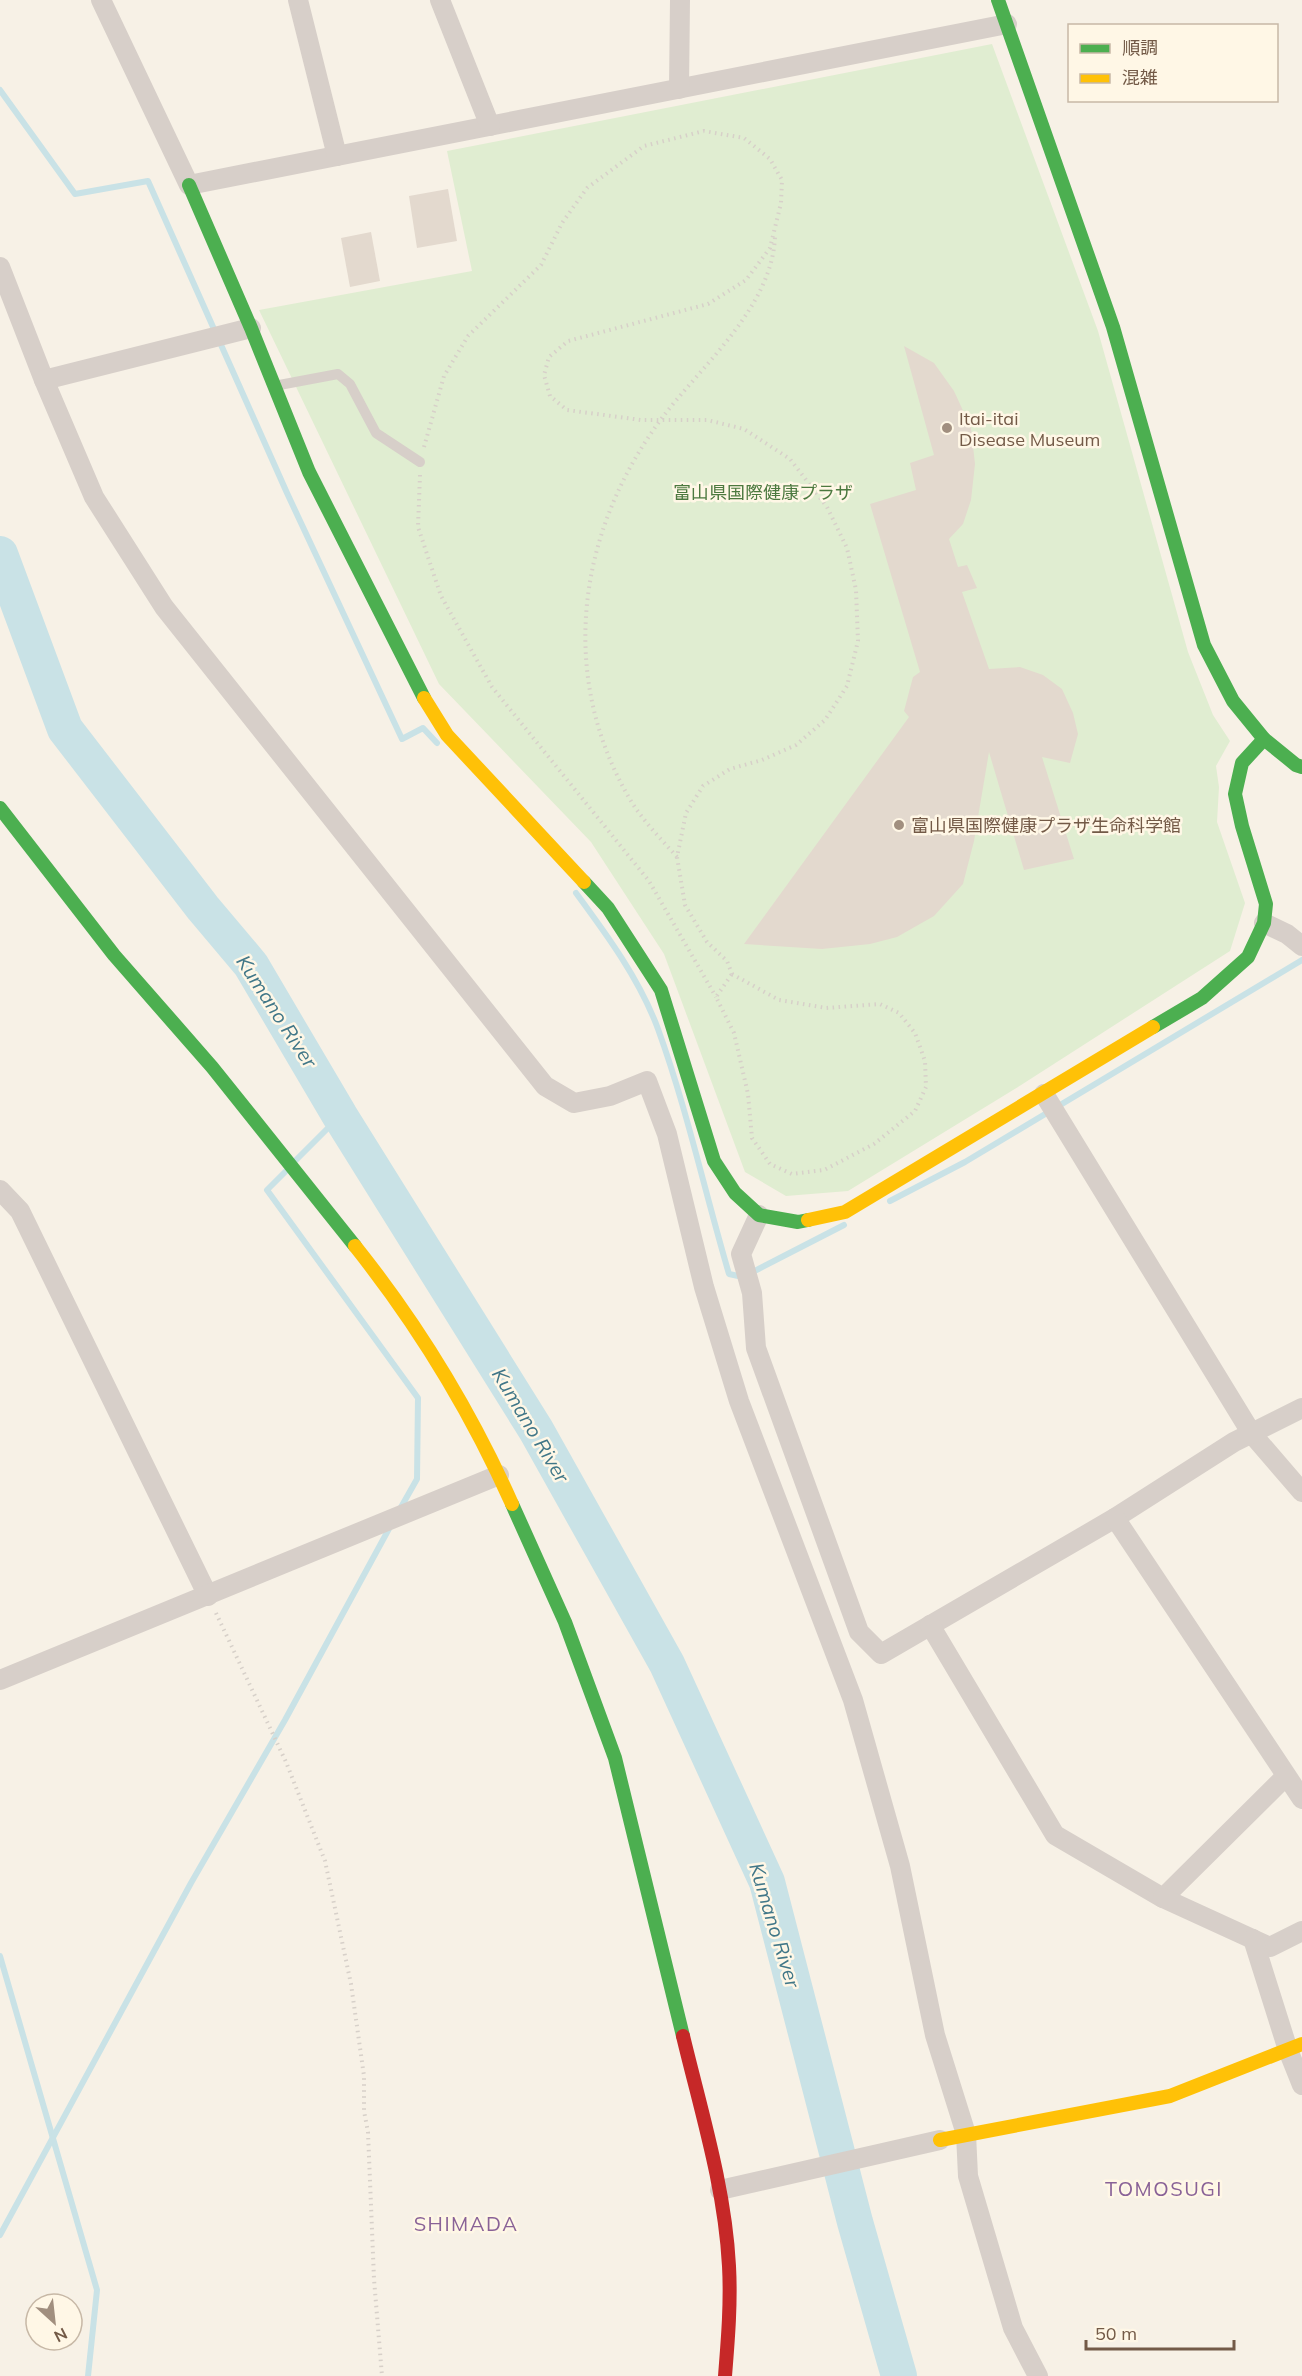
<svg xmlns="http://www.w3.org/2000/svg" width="1302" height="2376" font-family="Mulish,'Noto Sans JP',sans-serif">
<rect width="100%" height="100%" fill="#f7f1e6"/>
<!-- green -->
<polygon fill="#e0edd1" points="992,44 1098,331 1188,652 1213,715 1230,741 1216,766 1219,787 1217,822 1245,903 1230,951 1018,1087 848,1191 786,1196 745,1172 664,954 591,842 439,684 259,310 472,271 447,151"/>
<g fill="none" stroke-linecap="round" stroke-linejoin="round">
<!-- stream -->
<g stroke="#c9e2e6" stroke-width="6">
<polyline points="0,90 75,194 148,181 287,493 402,739 423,728 437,743"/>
<path d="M576,893C607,935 640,980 658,1029C687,1109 705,1193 729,1274L743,1277L844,1225"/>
<polyline points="296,1160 340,1116"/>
<polyline points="285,1172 267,1190 418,1398 417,1479 400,1509"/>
<polyline points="890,1201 965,1162 1302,960"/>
<polyline points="0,1956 97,2290 88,2376"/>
<polyline points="0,2235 191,1883 285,1720 391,1525"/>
</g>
<!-- river -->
<polyline stroke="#c9e2e6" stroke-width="36" points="0,554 65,729 203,908 251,965 340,1116 536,1430 667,1664 767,1882 855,2222 899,2376"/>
</g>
<!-- building -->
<g fill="#e3d9ce">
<polygon points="448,189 457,241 417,248 409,196"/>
<polygon points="371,232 380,281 350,287 341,238"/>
<polygon points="904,346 934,363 954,391 971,428 975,464 971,500 963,524 949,539 958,567 967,565 977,588 962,592 989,669 1020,667 1043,675 1062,689 1073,713 1078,734 1070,763 1042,757 1074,859 1024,870 989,752 974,841 963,884 934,916 897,937 870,944 822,949 744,944 909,717 904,711 913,677 920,672 870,504 916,490 910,463 934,455"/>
</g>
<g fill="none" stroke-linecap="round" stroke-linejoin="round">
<!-- path -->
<g stroke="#d7d0c9" stroke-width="4" stroke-dasharray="1.5 4.5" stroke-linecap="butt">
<polyline points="424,447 444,376 468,336 541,265 562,223 587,188 644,146 704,131 744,138 770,159 782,180 781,203 770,248 746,280 708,304 568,341 549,357 544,375 550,396 567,410 641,420 707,420 744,429 790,459 827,507 847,548 856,590 858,641 847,686 825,720 796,745 762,760 730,769 703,786 686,813 677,857 685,905 707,942 727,961 732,974"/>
<polyline points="420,475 418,527 441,596 492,687 649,881 716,997"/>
<path d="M677,857C661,839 644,822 631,801C557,677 577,531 662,418C702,365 772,307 775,237"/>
<polygon points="732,974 779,1000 826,1008 880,1004 899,1013 915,1033 925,1061 926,1087 915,1111 874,1144 824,1170 792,1174 770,1164 752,1138 748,1094 734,1033 716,997"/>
<polyline points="216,1613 286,1762 325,1861 351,1984 364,2076 364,2111 368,2132 374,2279 382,2376"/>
</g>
<!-- lane -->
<polyline stroke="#d7cfc9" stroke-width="10" points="274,386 338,374 350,384 376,433 420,462"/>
<!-- street -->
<g stroke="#d7cfc9" stroke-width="20">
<polyline points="101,0 189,185 1007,24"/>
<polyline points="298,0 337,156"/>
<polyline points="440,0 490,126"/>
<polyline points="679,89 680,0"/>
<polyline points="0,267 44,380 94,497 164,607 545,1086 574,1103 610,1096 647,1081 667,1134 704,1287 739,1401 853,1700 900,1866 935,2035 966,2134 968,2176 1013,2328 1038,2376"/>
<polyline points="44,380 251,328"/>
<polyline points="1264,923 1287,934 1302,946"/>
<polyline points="1044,1094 1252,1434 1302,1492"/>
<polyline points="0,1190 20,1211 208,1596"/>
<polyline points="759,1215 741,1254 752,1293 756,1348 859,1632 881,1654 1115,1518 1234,1442 1302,1408"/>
<polyline points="1115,1518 1302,1799"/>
<polyline points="930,1625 1055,1835 1163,1898 1286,1776"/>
<polyline points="0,1680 499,1475"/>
<polyline points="1163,1898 1270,1947 1302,1931"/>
<polyline points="1253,1939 1288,2050 1302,2085"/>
<polyline points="720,2190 940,2140"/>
</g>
<!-- fast -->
<g stroke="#4caf50" stroke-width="14">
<polyline points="998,0 1113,327 1204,645 1233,701 1264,739 1296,765 1302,767"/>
<polyline points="189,185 251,328 309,472 424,698"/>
<polyline points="0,808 114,955 212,1067 355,1246"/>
<polyline points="584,882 608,908 661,990 714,1161 735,1193 759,1215 798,1222 808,1220"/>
<polyline points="1153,1027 1202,998 1248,957 1264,923 1266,904 1242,826 1235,794 1242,763 1264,739"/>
<polyline points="512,1504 565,1622 615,1758 683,2036"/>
</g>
<!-- slow -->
<g stroke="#ffc107" stroke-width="14">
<polyline points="424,698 447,735 584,882"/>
<polyline points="808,1220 845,1212 1153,1027"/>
<path d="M355,1246C418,1325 471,1412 512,1504"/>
<polyline points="940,2140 1170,2096 1302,2044"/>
</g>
<!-- jam -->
<path stroke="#c62828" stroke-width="14" d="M683,2036C701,2111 725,2188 729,2266C731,2303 728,2339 725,2376"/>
</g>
<!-- markers -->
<g fill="#a18f7f" stroke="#fff7e6" stroke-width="2">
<circle cx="947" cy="428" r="6"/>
<circle cx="899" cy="825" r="6"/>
</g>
<g text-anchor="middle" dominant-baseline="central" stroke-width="5" stroke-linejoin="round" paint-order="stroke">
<!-- poi labels -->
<g font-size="18" fill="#735a47" stroke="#fff7e6" text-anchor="start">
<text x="959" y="418">Itai-itai<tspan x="959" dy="21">Disease Museum</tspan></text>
<text x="911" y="825">富山県国際健康プラザ生命科学館</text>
</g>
<!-- park labels -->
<g font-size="18" fill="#4c793f" stroke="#fff7e6">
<text x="763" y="492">富山県国際健康プラザ</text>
</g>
<!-- water labels -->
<g font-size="20" font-style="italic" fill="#417788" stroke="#fff7e6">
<text transform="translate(277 1011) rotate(57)">Kumano River</text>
<text transform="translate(531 1425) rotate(59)">Kumano River</text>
<text transform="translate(775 1925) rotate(73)">Kumano River</text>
</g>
<!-- neighbourhood labels -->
<g font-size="20" letter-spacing="1.5" fill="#896297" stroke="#fff7e6">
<text x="1164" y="2188">TOMOSUGI</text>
<text x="466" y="2223">SHIMADA</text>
</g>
</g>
<!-- legend -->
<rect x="1068" y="24" width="210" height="78" fill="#fff7e6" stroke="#c7b8a6" stroke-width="1.5"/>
<rect x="1080" y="44" width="30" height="9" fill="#4caf50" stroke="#c7b8a6" stroke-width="1.5"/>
<text x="1122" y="54" font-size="18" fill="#735a47">順調</text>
<rect x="1080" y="74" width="30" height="9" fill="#ffc107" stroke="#c7b8a6" stroke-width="1.5"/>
<text x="1122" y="84" font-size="18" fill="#735a47">混雑</text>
<!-- north arrow -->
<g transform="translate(54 2322) rotate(153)"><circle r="28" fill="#fff7e6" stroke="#c7b8a6" stroke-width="1.5"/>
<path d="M0-4.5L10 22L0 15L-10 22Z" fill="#a18f7f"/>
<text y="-9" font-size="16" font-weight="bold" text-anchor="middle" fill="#735a47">N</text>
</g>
<!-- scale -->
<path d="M1086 2340v9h148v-9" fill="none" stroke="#735a47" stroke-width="3"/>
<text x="1095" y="2340" font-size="18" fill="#735a47" stroke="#fff7e6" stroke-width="4.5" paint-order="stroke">50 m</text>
</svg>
